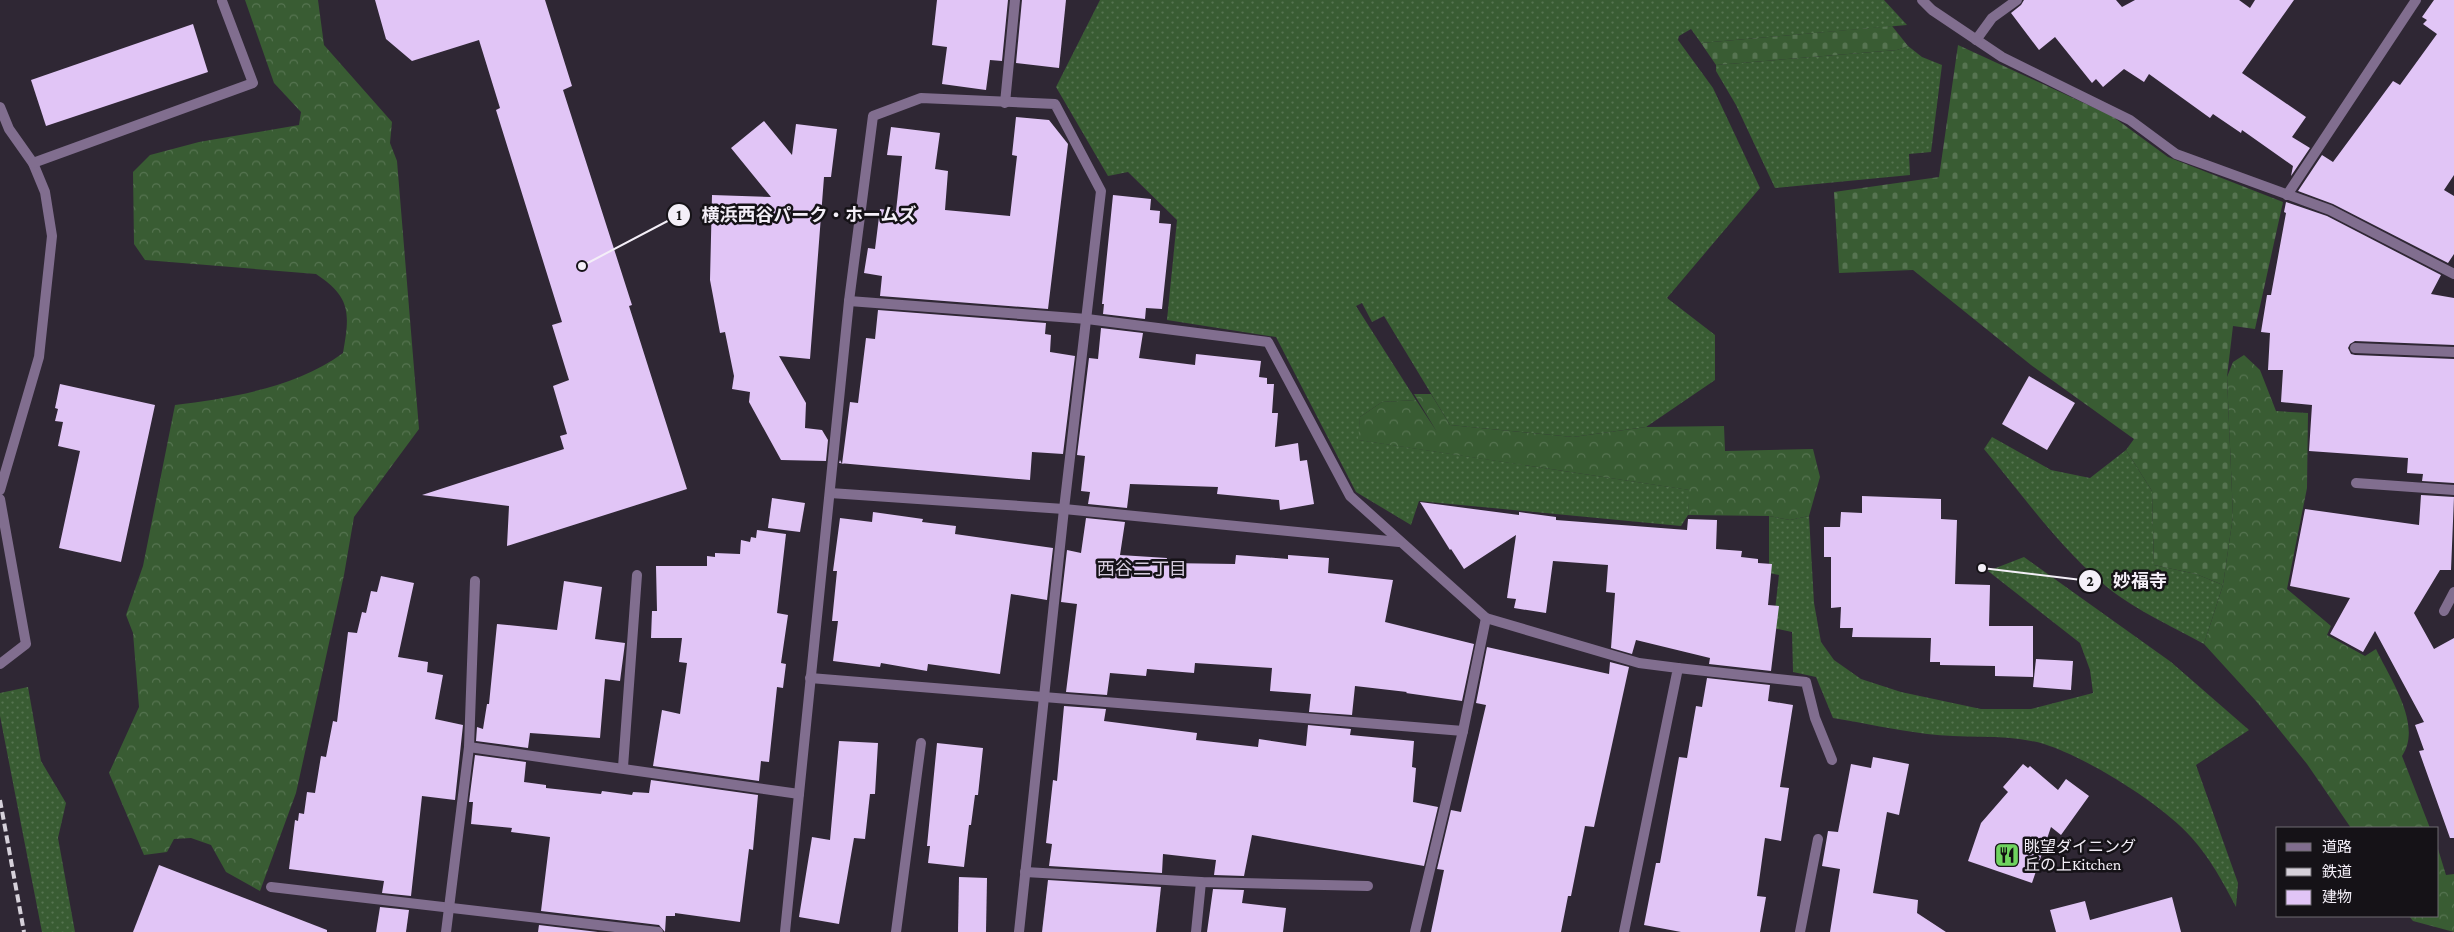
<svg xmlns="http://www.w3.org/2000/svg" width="2454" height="932" font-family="'Crimson Pro','Noto Sans JP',serif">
<defs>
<pattern id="grass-dots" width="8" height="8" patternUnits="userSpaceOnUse" patternTransform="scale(1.25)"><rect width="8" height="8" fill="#395c33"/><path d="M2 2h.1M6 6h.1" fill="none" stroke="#567451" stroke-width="1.8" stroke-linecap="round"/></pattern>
<pattern id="forest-crowns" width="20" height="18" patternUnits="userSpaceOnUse" patternTransform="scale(1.25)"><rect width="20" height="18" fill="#395c33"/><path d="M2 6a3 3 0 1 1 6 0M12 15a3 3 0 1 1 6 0" fill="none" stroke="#567451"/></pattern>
<pattern id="cemetery-stones" width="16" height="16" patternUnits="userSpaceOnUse" patternTransform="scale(1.25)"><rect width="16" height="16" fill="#395c33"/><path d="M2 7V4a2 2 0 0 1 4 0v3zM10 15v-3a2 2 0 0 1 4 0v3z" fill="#567451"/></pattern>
</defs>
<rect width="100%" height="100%" fill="#2f2734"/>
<!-- grass -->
<g fill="url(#grass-dots)">
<polygon points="1100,0 1884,0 1907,25 1701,43 1691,29 1679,36 1678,40 1713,88 1760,188 1667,298 1715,335 1715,380 1646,427 1573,437 1450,425 1384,316 1372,322 1362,303 1356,306 1416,400 1382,402 1360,417 1359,440 1690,490 1688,515 1681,526 1419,501 1411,525 1356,492 1276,337 1167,320 1177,220 1128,172 1108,176 1056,87"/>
<polygon points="1908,46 1922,57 1942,65 1931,152 1909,154 1910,175 1775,188 1736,105 1716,71 1716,65 1897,50"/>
<path d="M1992,437L2051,470L2090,478L2126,450L2152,491L2154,565L2196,574L2223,585L2204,644C2170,625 2130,608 2100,581C2056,543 2021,493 1984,449Z"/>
<path d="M1769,516L1790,520L1809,516L1814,603L1821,642L1834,660L1861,679L1901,692L1981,709H2031L2093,693L2090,670L2080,643L1988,571L2024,557L2171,662L2249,730L2196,765L2238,883L2236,907C2223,882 2210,858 2191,837C2162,804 2086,757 2044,744C2007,733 1965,739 1927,734C1895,730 1864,723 1833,718L1816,677L1793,672L1792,632L1773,628L1779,575L1769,573Z"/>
<polygon points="28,687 41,761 66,803 58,838 75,932 42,932 0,716 0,693"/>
</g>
<!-- forest -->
<g fill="url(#forest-crowns)">
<path d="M245,0H318L324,45L392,122L390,143L397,161L419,429L354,517L344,575L296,793L260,891L226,872L211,845L191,838L174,839L167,852L144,855L109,773L139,707L133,633L126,615L143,566L175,405C231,398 297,387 343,353C350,313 351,297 316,274L145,260L134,244L133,172L150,155L199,142L299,125L301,112L274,83Z"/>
<path d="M2244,355L2260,370L2276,411L2308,413L2307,488L2287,589L2331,626L2327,635L2365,656L2376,649C2390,679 2423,725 2402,756L2430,828H2351L2307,764L2256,701L2204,644L2223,585L2233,516L2227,377L2233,362Z"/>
<polygon points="1414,394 1431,394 1450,425 1573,437 1646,427 1724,426 1725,451 1813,449 1820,477 1809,516 1790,520 1769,516 1688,515 1689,490 1358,440 1360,417 1382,402 1416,400 1437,432"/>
<polygon points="2438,849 2446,875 2454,874 2454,932 2413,921 2409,916 2438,916"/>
</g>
<!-- cemetery -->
<g fill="url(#cemetery-stones)">
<polygon points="1892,26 1908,46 1897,50 1716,65 1701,43"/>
<polygon points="1958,45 2112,116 2168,157 2283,202 2255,329 2233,326 2227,377 2233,516 2223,585 2196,574 2154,565 2152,491 2126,450 2134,439 2031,365 1913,270 1839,273 1834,192 1939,177"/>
</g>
<!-- building -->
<g fill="#e1c5f6">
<polygon points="375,0 545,0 572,86 563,90 632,305 629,306 687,489 507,546 509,506 422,495 564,449 560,436 567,434 553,386 569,380 552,325 562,322 496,110 500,108 479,40 412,61 386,39"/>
<polygon points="937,0 1008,0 1002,61 990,60 986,90 942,84 947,47 932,45"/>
<polygon points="1022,0 1066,0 1059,68 1016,63"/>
<polygon points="2024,0 2116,0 2122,7 2135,0 2239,0 2250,8 2255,0 2294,0 2242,73 2306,117 2292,137 2310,148 2291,176 2293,166 2242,130 2241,133 2213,114 2210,118 2149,74 2144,82 2124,69 2103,87 2096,79 2092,83 2055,37 2039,50 2011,13 2021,5"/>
<polygon points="2434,0 2454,0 2454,175 2444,190 2454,196 2454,254 2448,263 2333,204 2298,191 2322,155 2333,162 2393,81 2400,85 2437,34 2423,24 2427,20 2422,17"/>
<polygon points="193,24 208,72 46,126 31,80"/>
<polygon points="1016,117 1049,120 1068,144 1048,309 880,296 882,276 864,273 868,248 875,249 880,209 896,211 902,156 887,155 891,127 940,133 935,169 948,171 945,210 1010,216 1017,156 1012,155"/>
<polygon points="764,121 792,155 796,124 837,129 831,177 824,177 810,359 779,356 806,403 805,428 822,430 828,440 826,461 781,460 749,402 750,392 732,389 734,376 725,332 720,333 710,280 712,195 771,197 731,148"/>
<polygon points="1113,195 1151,199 1150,210 1160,211 1159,223 1171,224 1162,309 1146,308 1145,319 1103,314 1104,304 1102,304"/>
<polygon points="2286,202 2327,216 2441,275 2431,294 2454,298 2454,345 2355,341 2350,344 2348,348 2351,354 2355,355 2454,359 2454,483 2422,481 2423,474 2407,473 2408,458 2309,451 2312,405 2281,402 2283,370 2268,370 2270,333 2261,332 2267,295 2271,295 2286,213 2284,212"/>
<polygon points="878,310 1046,323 1045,334 1051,335 1050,352 1075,356 1063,454 1032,452 1030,480 839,463 840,460 842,464 850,402 858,403 866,338 875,339"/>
<polygon points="1101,328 1143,333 1139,358 1195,365 1196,354 1261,361 1259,377 1267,378 1267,384 1274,384 1272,413 1278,413 1275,447 1298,443 1300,461 1307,460 1314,504 1280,510 1279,500 1217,494 1218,487 1130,484 1127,508 1088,504 1090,492 1081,491 1085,456 1077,455 1089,358 1098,359"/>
<polygon points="2029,376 2075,403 2047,450 2002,424"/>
<polygon points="60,384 155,405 121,562 59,548 80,451 58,446 63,422 55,421 58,409 55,408"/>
<polygon points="2421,495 2454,497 2451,570 2440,570 2414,613 2434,649 2454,638 2454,838 2450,838 2419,751 2424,750 2415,725 2424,722 2375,631 2363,652 2330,634 2350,598 2290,586 2305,509 2419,525"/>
<polygon points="1862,496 1941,499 1941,519 1957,520 1955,584 1990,585 1989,626 2033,626 2033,677 1995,676 1995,666 1940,665 1940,662 1930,662 1931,638 1852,637 1853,628 1840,628 1841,607 1831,608 1831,557 1824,557 1824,527 1840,527 1841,512 1862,513"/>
<polygon points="772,498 805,503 800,532 768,528"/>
<polygon points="1420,502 1519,515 1519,512 1556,517 1556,520 1687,530 1688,519 1717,520 1716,549 1742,551 1741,557 1758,559 1758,563 1772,564 1768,605 1779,606 1771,671 1709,664 1710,658 1636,640 1632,654 1611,648 1615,593 1606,592 1608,565 1553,561 1546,613 1514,608 1516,599 1507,598 1516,535 1464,569 1451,549 1450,550"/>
<polygon points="873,512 923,519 922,522 956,526 955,534 1053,548 1047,600 1011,594 1000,674 928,664 927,671 881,663 880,667 833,661 838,621 832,621 837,571 833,571 840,518 872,522"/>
<polygon points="1086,518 1125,522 1120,555 1167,558 1166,563 1235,564 1236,555 1288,559 1288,555 1329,558 1328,573 1393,580 1385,622 1474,644 1462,701 1406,693 1407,692 1355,686 1352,715 1309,712 1311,694 1270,691 1272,668 1195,663 1194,673 1147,669 1146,676 1110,673 1107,695 1066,692 1077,604 1061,602 1067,550 1081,553"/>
<polygon points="757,530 786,534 777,613 788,615 781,663 786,664 783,688 777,687 769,762 761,761 759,781 653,766 662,710 680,714 687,663 679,662 682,638 651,638 652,611 657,611 656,566 707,566 707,556 715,557 715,553 740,554 741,540 750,542 751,537 756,538"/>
<polygon points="381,576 414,583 398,657 428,662 427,672 443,675 435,719 463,725 455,800 422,796 411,896 382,893 384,881 289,869 295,820 298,821 299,813 304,814 307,792 315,793 321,756 326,757 333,721 337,722 348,632 357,633 362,612 366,613 371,591 377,592"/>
<polygon points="564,581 602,587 595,639 625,643 620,681 605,679 600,738 530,733 528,748 476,741 477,727 483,729 487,704 489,704 497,624 557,630"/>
<polygon points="1487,647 1609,674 1610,662 1629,667 1594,827 1585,826 1571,896 1568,896 1561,932 1431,932 1444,870 1437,869 1451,810 1461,812 1486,705 1476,703"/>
<polygon points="2036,659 2073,661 2071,690 2033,687"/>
<polygon points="1707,678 1770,685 1768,701 1793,705 1780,787 1789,788 1781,841 1765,838 1757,896 1766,897 1760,932 1681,932 1644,925 1656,863 1660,863 1679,757 1687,758 1696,706 1702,707"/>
<polygon points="1064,706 1106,709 1104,721 1197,733 1196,740 1258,747 1259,739 1306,746 1308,725 1351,729 1350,735 1414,741 1412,767 1416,768 1413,802 1438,807 1424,866 1252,835 1244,876 1214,875 1216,860 1163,854 1162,873 1049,866 1052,844 1046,843 1053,780 1057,781"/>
<polygon points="839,741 878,743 875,794 870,794 865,839 854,838 839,924 799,917 812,837 830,840"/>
<polygon points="937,743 983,748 978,795 975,795 971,825 969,825 964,867 928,863 930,846 927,846"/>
<polygon points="475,755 526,762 524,782 546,785 546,788 601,794 602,791 632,795 633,792 649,793 651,780 758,795 753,850 749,849 740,922 675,913 675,916 666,916 665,932 659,925 541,911 550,837 511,832 512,828 471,824 473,802 469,802"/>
<polygon points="1873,757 1909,764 1899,815 1887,812 1873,893 1918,900 1917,913 1946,932 1830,932 1840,869 1822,866 1828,831 1838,832 1851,764 1871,768"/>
<polygon points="2023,764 2028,768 2030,766 2058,790 2066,779 2089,796 2061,835 2051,827 2032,883 1968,861 1981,823 2008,792 2003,787"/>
<polygon points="159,865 327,930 327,932 133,932"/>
<polygon points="959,877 987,878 986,932 958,932"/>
<polygon points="1048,880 1161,887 1156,932 1042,932"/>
<polygon points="1213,889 1244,890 1242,903 1286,908 1283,932 1207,932"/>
<polygon points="2172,897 2181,932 2056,932 2050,910 2085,901 2090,920"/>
<polygon points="380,907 409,910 406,932 376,932"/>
<polygon points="539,925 598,932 538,932"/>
</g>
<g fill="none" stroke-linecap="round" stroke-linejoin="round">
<!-- minor -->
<g stroke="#816e8f" stroke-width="10">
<polyline points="1922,0 1932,10 2002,57 2130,120 2176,154 2330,210 2454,274"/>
<polyline points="1976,40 1992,18 2017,0"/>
<polyline points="1005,103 1015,0"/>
<polyline points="0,107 9,129 33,163 45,192 52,236 39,357 0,490"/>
<polyline points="33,163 253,83 222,1"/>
<polyline points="2287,195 2416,0"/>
<polyline points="849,301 1087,319 1268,342 1350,496 1486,618 1639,663 1678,668 1624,932"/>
<polyline points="2355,348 2454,352"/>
<polyline points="2356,483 2454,490"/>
<polyline points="830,493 1064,509 1399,542"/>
<polyline points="0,499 26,644 0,664"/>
<polyline points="2444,611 2454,592"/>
<polyline points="1678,668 1806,682 1815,718 1832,760"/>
<polyline points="810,678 1463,731"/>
<polyline points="469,747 799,794"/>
<polyline points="623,767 637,575"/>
<polyline points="1025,872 1201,882 1368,886"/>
<polyline points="271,887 658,932"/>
<polyline points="446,932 469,747 475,581"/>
<polyline points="785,932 849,301 873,116 921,98 1055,104 1101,191 1064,509 1019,932"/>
<polyline points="896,932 921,743"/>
<polyline points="1196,932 1201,882"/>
<polyline points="1415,932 1463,731 1486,618"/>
<polyline points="1800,932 1818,839"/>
</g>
<!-- rail -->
<polyline stroke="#d6d1da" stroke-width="4" stroke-dasharray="8 4" stroke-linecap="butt" points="0,800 24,932"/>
</g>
<!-- icons -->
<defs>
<symbol id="restaurant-square" viewBox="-11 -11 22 22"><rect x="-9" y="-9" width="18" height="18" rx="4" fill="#6fd35f" stroke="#151217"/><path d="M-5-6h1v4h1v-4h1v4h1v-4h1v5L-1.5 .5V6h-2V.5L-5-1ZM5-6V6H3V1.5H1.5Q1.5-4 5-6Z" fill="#111"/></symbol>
</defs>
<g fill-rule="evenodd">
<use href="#restaurant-square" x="1993" y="841" width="28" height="28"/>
</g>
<g text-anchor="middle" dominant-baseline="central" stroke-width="5" stroke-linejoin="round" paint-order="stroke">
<!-- poi labels -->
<g font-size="16" fill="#f4eff8" stroke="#151217" text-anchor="start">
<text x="2024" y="846">眺望ダイニング<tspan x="2024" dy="18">丘の上Kitchen</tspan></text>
</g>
<!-- neighbourhood labels -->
<g font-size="18" fill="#d5cbdd" stroke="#151217">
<text x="1142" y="569">西谷二丁目</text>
</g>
</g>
<!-- callouts -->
<path fill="none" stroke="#f4eff8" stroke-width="2" d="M582 266L679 215M1982 568L2090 581"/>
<g fill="#f4eff8" stroke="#151217" stroke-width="2">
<circle cx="582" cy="266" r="5"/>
<circle cx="1982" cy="568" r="5"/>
<circle cx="679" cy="215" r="12"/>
<circle cx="2090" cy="581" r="12"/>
</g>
<g font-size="15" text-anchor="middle" font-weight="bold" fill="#111">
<text x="679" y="220">1</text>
<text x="2090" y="586">2</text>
</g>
<g font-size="18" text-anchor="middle" font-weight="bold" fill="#f4eff8" stroke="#151217" stroke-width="5" stroke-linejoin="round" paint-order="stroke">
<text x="809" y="221">横浜西谷パーク・ホームズ</text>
<text x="2140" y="587">妙福寺</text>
</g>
<!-- legend -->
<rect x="2276" y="827" width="162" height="90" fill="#151217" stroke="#6e6a71"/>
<rect x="2286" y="843" width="25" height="8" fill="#816e8f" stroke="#6e6a71"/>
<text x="2322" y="852" font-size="15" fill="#f4eff8">道路</text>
<rect x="2286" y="868" width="25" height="8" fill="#d6d1da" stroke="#6e6a71"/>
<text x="2322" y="877" font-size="15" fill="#f4eff8">鉄道</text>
<rect x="2286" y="890" width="25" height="15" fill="#e1c5f6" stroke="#6e6a71"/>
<text x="2322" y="902" font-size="15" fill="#f4eff8">建物</text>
</svg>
